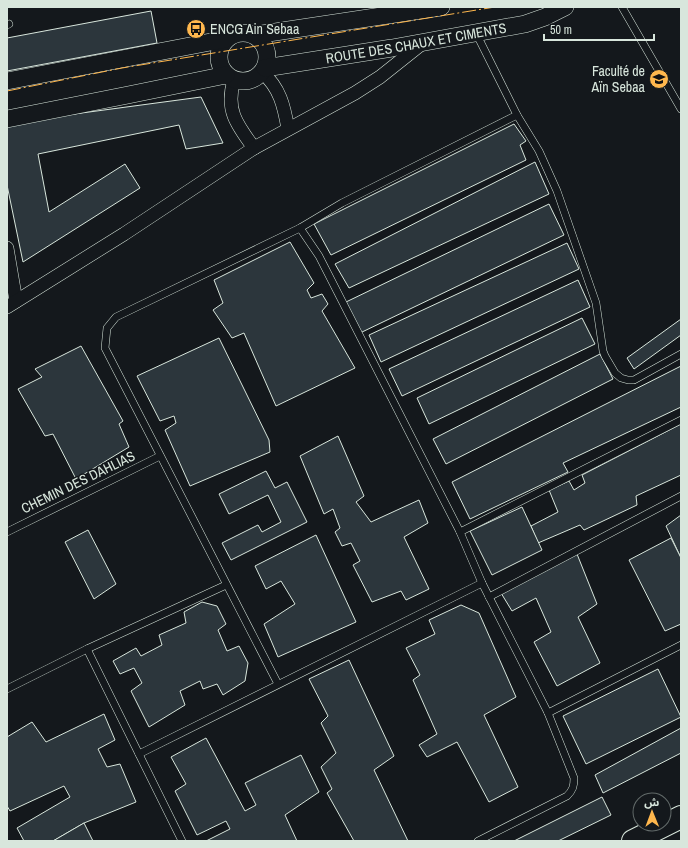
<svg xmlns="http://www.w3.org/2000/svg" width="688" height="848" font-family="'Archivo Narrow','Noto Sans Arabic',sans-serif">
<rect width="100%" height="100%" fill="#14181c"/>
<!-- building -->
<g fill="#2c363c" stroke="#d8e6dc">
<polygon points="151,11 157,43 7,71 7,38"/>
<polygon points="201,97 223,143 186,149 179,125 38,154 49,212 125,164 140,188 23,262 7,185 7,123"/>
<polygon points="514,124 526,141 520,145 526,160 331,255 314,224"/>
<polygon points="535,162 549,194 349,288 335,264"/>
<polygon points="549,204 564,235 360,333 346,302"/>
<polygon points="290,242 314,283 307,290 311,298 322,294 328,304 322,311 355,368 276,406 244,333 232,338 213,310 223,303 214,280"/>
<polygon points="567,243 579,269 381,362 369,335"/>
<polygon points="578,280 590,307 402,396 389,369"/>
<polygon points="582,318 595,344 429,424 417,398"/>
<polygon points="681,319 681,335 634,369 627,358"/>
<polygon points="219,338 269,440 270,452 190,486 165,430 176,423 174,416 160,421 137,376"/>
<polygon points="81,346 123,421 119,424 129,447 76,479 53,434 45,436 18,389 42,377 35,369"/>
<polygon points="600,354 613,379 446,464 433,439"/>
<polygon points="681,366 681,407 563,463 568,472 470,519 452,482"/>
<polygon points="681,424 681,475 636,496 637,505 584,530 580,525 538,543 531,526 558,512 549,490 569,481 574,490 585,483 582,475"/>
<polygon points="338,436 364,496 356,502 371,522 419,500 428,523 404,537 429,589 406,600 401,591 372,602 353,565 360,561 351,543 342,546 335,532 340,528 333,509 324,514 300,456"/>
<polygon points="266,471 275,488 287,482 307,522 231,560 222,543 258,525 262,532 281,522 268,495 229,514 219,494"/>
<polygon points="522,507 542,550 492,575 470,531"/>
<polygon points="681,515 681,558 666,526"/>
<polygon points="88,530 116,584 94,599 65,542"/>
<polygon points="316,535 356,622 278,657 264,624 295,604 281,581 266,589 255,566"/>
<polygon points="671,538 681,558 681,624 665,631 629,560"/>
<polygon points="577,554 597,604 578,617 600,663 557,686 534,642 551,632 536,598 512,611 501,593"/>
<polygon points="202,602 217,606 226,624 218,630 227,651 239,646 248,663 245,681 223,695 217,684 203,689 200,681 180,691 185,705 149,727 131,691 142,683 134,668 120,674 113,661 136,648 141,656 162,645 159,635 186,623 184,612"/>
<polygon points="461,605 479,613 516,697 484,715 518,787 489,802 457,742 427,757 419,745 437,734 413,680 420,675 406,648 435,634 429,620"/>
<polygon points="349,660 394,756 374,770 408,841 354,841 327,793 332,789 321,767 336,753 321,723 328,716 309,679"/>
<polygon points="658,669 681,717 586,764 563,716"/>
<polygon points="104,714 115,740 98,749 107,767 120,764 136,802 84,823 53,841 24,841 17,828 70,797 64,786 10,811 7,806 7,737 32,722 46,742"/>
<polygon points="681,728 681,753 603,793 595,775"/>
<polygon points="206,738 245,811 256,805 245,783 301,755 319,792 285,815 297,841 206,841 230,829 226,821 197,835 175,791 186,784 171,757"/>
<polygon points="602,797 611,815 558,841 514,841"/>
<polygon points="84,823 93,841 53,841"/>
</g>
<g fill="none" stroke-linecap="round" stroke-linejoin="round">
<defs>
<g id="service">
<polyline points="622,7 681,109"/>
<polyline points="7,25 9,24"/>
<polyline points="517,115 539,151 557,191 596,303 603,351 605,356 615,373 621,378 628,380 634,380 681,354"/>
<path d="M300,228L319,256L460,532L482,583L548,713L574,778C574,786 573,790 567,796L478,841"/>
<polyline points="7,532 160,456"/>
<polyline points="460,532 681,420"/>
<polyline points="489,597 681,496"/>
<polyline points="87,649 182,841"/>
<polyline points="278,684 105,348 107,328 116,317 300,228 342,203 517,115 476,33"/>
<polyline points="7,689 87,649 226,585"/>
<polyline points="548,713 681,645"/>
<polyline points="139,754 482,583"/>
</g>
<g id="minor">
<path d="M262,72C280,88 284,106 288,129"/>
<path d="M234,80C225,110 237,125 254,148"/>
<polyline points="7,248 16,301"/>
<polyline points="7,307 124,234 254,148 355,93 380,77 424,42"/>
</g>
<g id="tertiary">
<circle cx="243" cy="57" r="24"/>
<polyline points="255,35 441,7"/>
<path id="s1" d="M265,68L392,48L525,24L545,17L565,7"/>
<polyline points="7,81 226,39"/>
<polyline points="7,119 128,95 226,75"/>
</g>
<polyline id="trunk" points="633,841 681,817"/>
</defs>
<!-- service casing -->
<use href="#service" stroke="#d8e6dc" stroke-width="8"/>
<!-- minor casing -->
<use href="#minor" stroke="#d8e6dc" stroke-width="14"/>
<!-- tertiary casing -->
<use href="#tertiary" stroke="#d8e6dc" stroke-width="18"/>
<!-- trunk casing -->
<use href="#trunk" stroke="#d8e6dc" stroke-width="24"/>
<!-- service -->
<use href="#service" stroke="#14181c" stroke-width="7"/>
<!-- minor -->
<use href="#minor" stroke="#14181c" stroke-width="13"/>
<!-- tertiary -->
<use href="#tertiary" stroke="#14181c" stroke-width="17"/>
<!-- trunk -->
<use href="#trunk" stroke="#14181c" stroke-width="22"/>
<!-- power -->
<polyline stroke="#ffb74d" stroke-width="1" stroke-dasharray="14 3 2 3" stroke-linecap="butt" points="7,91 122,68 495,7"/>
</g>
<!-- icons -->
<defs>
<symbol id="bus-disc" viewBox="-11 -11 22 22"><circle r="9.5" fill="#ffb74d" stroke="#14181c"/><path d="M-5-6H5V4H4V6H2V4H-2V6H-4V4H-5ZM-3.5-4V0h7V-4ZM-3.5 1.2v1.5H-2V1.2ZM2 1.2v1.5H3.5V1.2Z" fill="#111"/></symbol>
<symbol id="university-disc" viewBox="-11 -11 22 22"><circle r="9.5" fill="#ffb74d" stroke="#14181c"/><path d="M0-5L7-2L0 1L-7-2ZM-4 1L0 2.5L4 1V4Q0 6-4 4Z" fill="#111"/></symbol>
</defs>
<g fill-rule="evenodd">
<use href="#bus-disc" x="185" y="18" width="22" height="22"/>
<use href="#university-disc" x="648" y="68" width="22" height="22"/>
</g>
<g text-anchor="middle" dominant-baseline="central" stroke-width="3" stroke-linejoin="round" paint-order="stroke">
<!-- poi labels -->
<g font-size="14" fill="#d8e6dc" stroke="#14181c" text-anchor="start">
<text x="210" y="29">ENCG Ain Sebaa</text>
<text x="645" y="71" text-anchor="end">Faculté de<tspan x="645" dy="16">Aïn Sebaa</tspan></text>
</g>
<!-- street labels -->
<g font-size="14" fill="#d8e6dc" stroke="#14181c">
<text stroke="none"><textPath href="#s1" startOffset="153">ROUTE DES CHAUX ET CIMENTS</textPath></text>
<text transform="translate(78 482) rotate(-26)">CHEMIN DES DAHLIAS</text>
</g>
</g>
<!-- border -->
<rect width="688" height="848" fill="none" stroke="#d8e6dc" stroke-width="16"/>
<!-- north arrow -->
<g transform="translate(652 812) rotate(359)"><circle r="19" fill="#14181c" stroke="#626a69"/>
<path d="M0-3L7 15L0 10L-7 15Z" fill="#ffb74d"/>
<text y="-6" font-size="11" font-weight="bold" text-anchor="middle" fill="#d8e6dc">ش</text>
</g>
<!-- scale -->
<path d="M544 34v6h110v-6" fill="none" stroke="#d8e6dc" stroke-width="2"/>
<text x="550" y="34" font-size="12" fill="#d8e6dc" stroke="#14181c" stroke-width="3" paint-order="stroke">50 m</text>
</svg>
